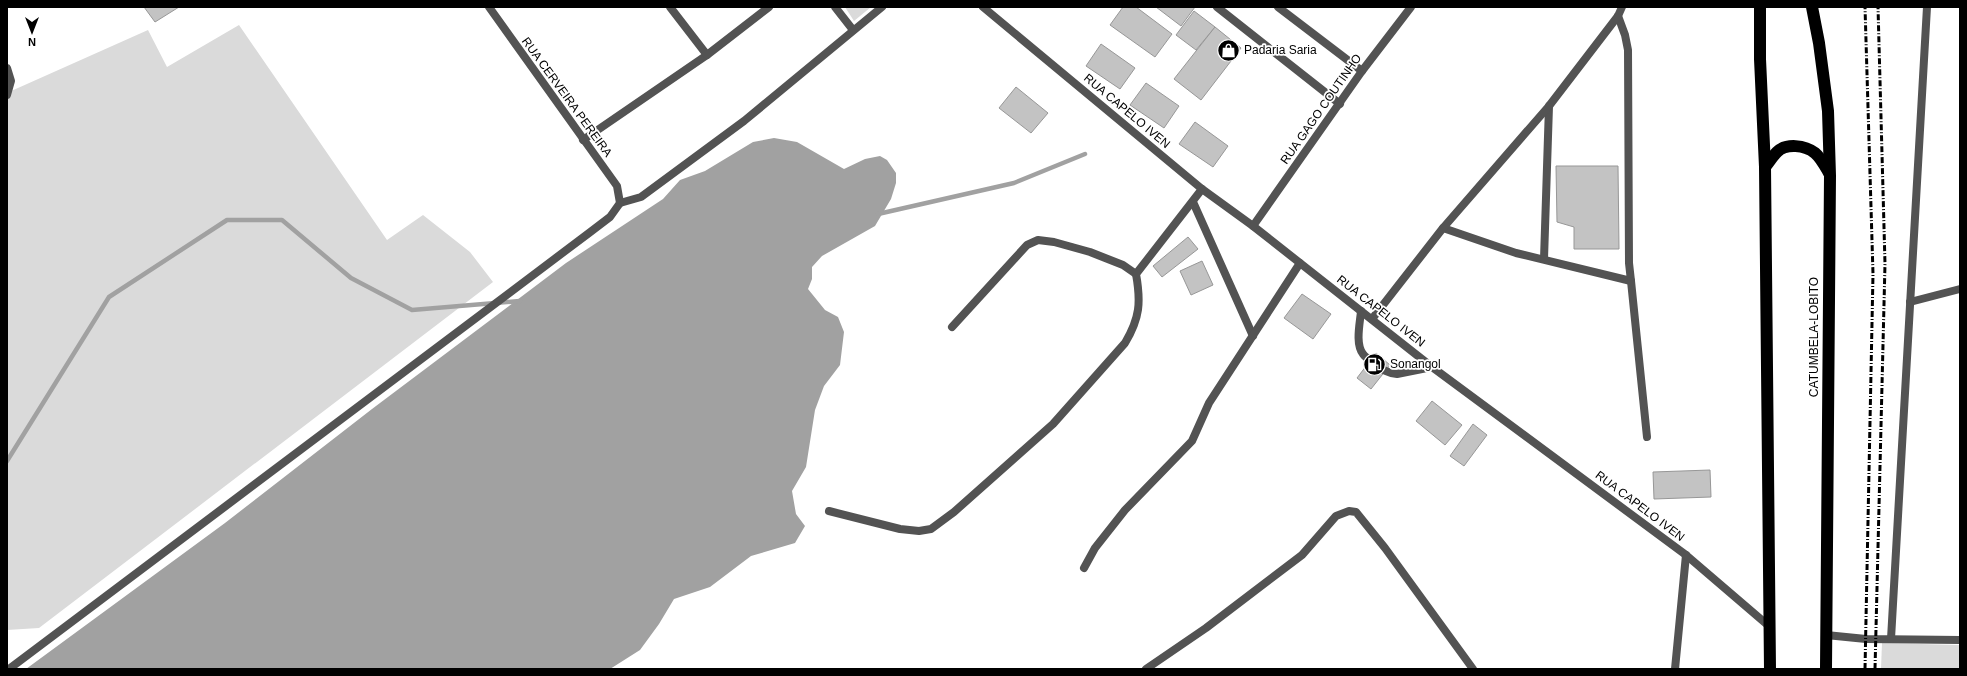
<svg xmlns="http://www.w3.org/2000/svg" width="1967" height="676" font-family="Arial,sans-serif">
<rect width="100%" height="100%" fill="#fff"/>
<!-- green -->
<g fill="#dadada">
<polygon points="845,7 871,7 854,21"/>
<polygon points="239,25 387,240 423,215 470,252 493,282 39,628 7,630 7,95 9,92 148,30 167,67"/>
<polygon points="1882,643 1960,645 1960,669 1881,669"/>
</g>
<!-- water -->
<polygon fill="#a1a1a1" points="774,138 797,142 844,169 865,159 880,156 887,160 896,173 896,183 891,199 875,226 822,256 812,267 812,279 808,289 825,310 838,317 844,332 840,365 824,386 815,410 806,467 792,491 796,514 805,526 795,543 751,556 710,587 674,599 659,624 640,650 610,669 26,669 225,523 372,409 566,263 663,199 680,180 705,171 753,142"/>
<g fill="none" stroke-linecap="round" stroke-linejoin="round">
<!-- stream -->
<g stroke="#a1a1a1" stroke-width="4.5">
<polyline points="878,214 1014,183 1085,154"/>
<polyline points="7,461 109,297 227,220 282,220 351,278 412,310 520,301"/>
</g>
</g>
<!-- building -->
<g fill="#c3c3c3" stroke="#979797">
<polygon points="144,7 179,7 155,22"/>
<polygon points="1123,7 1136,7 1172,34 1155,57 1110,25"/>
<polygon points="1156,7 1195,7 1181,26"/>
<polygon points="1194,11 1215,27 1196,50 1176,35"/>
<polygon points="1215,27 1241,48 1201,100 1174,79"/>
<polygon points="1101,44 1135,68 1120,89 1086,66"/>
<polygon points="1146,83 1179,106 1164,128 1130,105"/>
<polygon points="1016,87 1048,113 1031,133 999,108"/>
<polygon points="1195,122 1228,146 1213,167 1179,144"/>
<polygon points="1556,166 1618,166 1619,249 1574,249 1574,227 1557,222"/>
<polygon points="1188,237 1198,249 1162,277 1153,266"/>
<polygon points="1202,261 1213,285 1191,295 1180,271"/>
<polygon points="1302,294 1331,314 1313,339 1284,318"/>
<polygon points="1376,353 1390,365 1371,389 1357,378"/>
<polygon points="1432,401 1462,425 1445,445 1416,421"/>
<polygon points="1473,424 1487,435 1464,466 1450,456"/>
<polygon points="1710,470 1711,497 1654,499 1653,472"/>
</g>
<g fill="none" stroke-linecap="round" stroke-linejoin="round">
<!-- lane -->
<g stroke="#535353" stroke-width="8">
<polyline points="835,7 853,30"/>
<polyline points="583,140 707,55 769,7"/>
<polyline points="1193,202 1253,336"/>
<polyline points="620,203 641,197 744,121 882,7"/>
<path d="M1361,311C1360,323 1355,344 1363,354C1366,358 1371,361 1375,364C1382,369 1387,373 1397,374L1432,367"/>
<polyline points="952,327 1027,245 1038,240 1054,242 1090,252 1123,265 1136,274"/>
<path d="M829,511L900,529L919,531L931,529L954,512L1053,424L1125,343C1140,318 1141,302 1136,274L1202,189"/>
<polyline points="1084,568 1095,548 1125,510 1192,441 1209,403 1300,263"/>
<polyline points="1146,669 1206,628 1302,555 1336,516 1349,511 1356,512 1385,548 1473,669"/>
<polyline points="1675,669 1686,555"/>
</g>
<!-- street -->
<g stroke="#535353" stroke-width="8">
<polyline points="670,7 707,55"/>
<polyline points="983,7 1202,189 1253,226 1432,367 1686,555 1770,627"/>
<polyline points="1217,7 1340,104"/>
<polyline points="1278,7 1362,71"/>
<polyline points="7,68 11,81 7,95"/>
<polyline points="1253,226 1362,71 1411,7"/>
<polyline points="1443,228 1516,253 1631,281 1629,263 1628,50 1625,35 1618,16"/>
<polyline points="1544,259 1549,106"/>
<polyline points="1631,281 1647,437"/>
<polyline points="1910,302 1960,289"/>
<polyline points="1372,319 1443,228 1549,106 1618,16 1622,7"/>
<polyline points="1826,635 1866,639 1960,640"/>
<polyline points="1891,639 1927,7"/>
<polyline points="9,669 589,233 610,217 620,203 617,186 489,7"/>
</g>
<!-- highway -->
<g stroke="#000" stroke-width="12">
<polyline points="1760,7 1760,59 1765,167 1770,669"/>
<polyline points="1812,7 1819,43 1828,111 1830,176 1826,669"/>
<path d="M1765,167C1769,162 1773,156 1777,152C1786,143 1805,145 1815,153C1821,158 1825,166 1829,173"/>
</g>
<!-- rail -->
<g stroke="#000" stroke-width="3" stroke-dasharray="6 2 1 2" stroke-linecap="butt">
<polyline points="1865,669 1873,274 1865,7"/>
<polyline points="1875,669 1885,264 1878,7"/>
</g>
</g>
<!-- icons -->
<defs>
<symbol id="shop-disc" viewBox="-11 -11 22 22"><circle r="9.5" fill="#000" stroke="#fff"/><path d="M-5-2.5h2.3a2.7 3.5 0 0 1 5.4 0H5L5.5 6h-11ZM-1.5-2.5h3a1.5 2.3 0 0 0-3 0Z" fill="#fff"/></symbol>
<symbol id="fuel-disc" viewBox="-11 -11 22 22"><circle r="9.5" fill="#000" stroke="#fff"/><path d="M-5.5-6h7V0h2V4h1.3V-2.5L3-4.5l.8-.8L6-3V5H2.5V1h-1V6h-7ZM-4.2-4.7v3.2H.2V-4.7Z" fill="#fff"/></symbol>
</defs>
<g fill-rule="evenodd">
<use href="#shop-disc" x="1216" y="38" width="25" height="25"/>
<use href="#fuel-disc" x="1362" y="352" width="25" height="25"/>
</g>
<g text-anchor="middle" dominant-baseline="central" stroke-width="3.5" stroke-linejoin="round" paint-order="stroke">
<!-- poi labels -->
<g font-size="12" fill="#000" stroke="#fff" text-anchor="start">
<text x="1244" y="50">Padaria Saria</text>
<text x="1390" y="364">Sonangol</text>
</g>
<!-- street labels -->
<g font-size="12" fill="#000" stroke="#fff">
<text transform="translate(567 97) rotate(54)">RUA CERVEIRA PEREIRA</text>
<text transform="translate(1321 109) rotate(-55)">RUA GAGO COUTINHO</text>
<text transform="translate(1127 111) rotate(40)">RUA CAPELO IVEN</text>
<text transform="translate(1381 311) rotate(38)">RUA CAPELO IVEN</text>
<text transform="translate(1814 337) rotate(-90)">CATUMBELA-LOBITO</text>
<text transform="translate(1640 506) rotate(37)">RUA CAPELO IVEN</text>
</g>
</g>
<!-- border -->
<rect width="1967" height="676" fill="none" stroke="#000000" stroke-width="16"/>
<!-- north arrow -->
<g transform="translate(32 32) rotate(180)" stroke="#ffffff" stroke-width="3" paint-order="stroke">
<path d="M0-3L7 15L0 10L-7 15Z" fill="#000000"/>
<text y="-6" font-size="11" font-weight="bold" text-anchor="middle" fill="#000000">N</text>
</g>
</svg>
